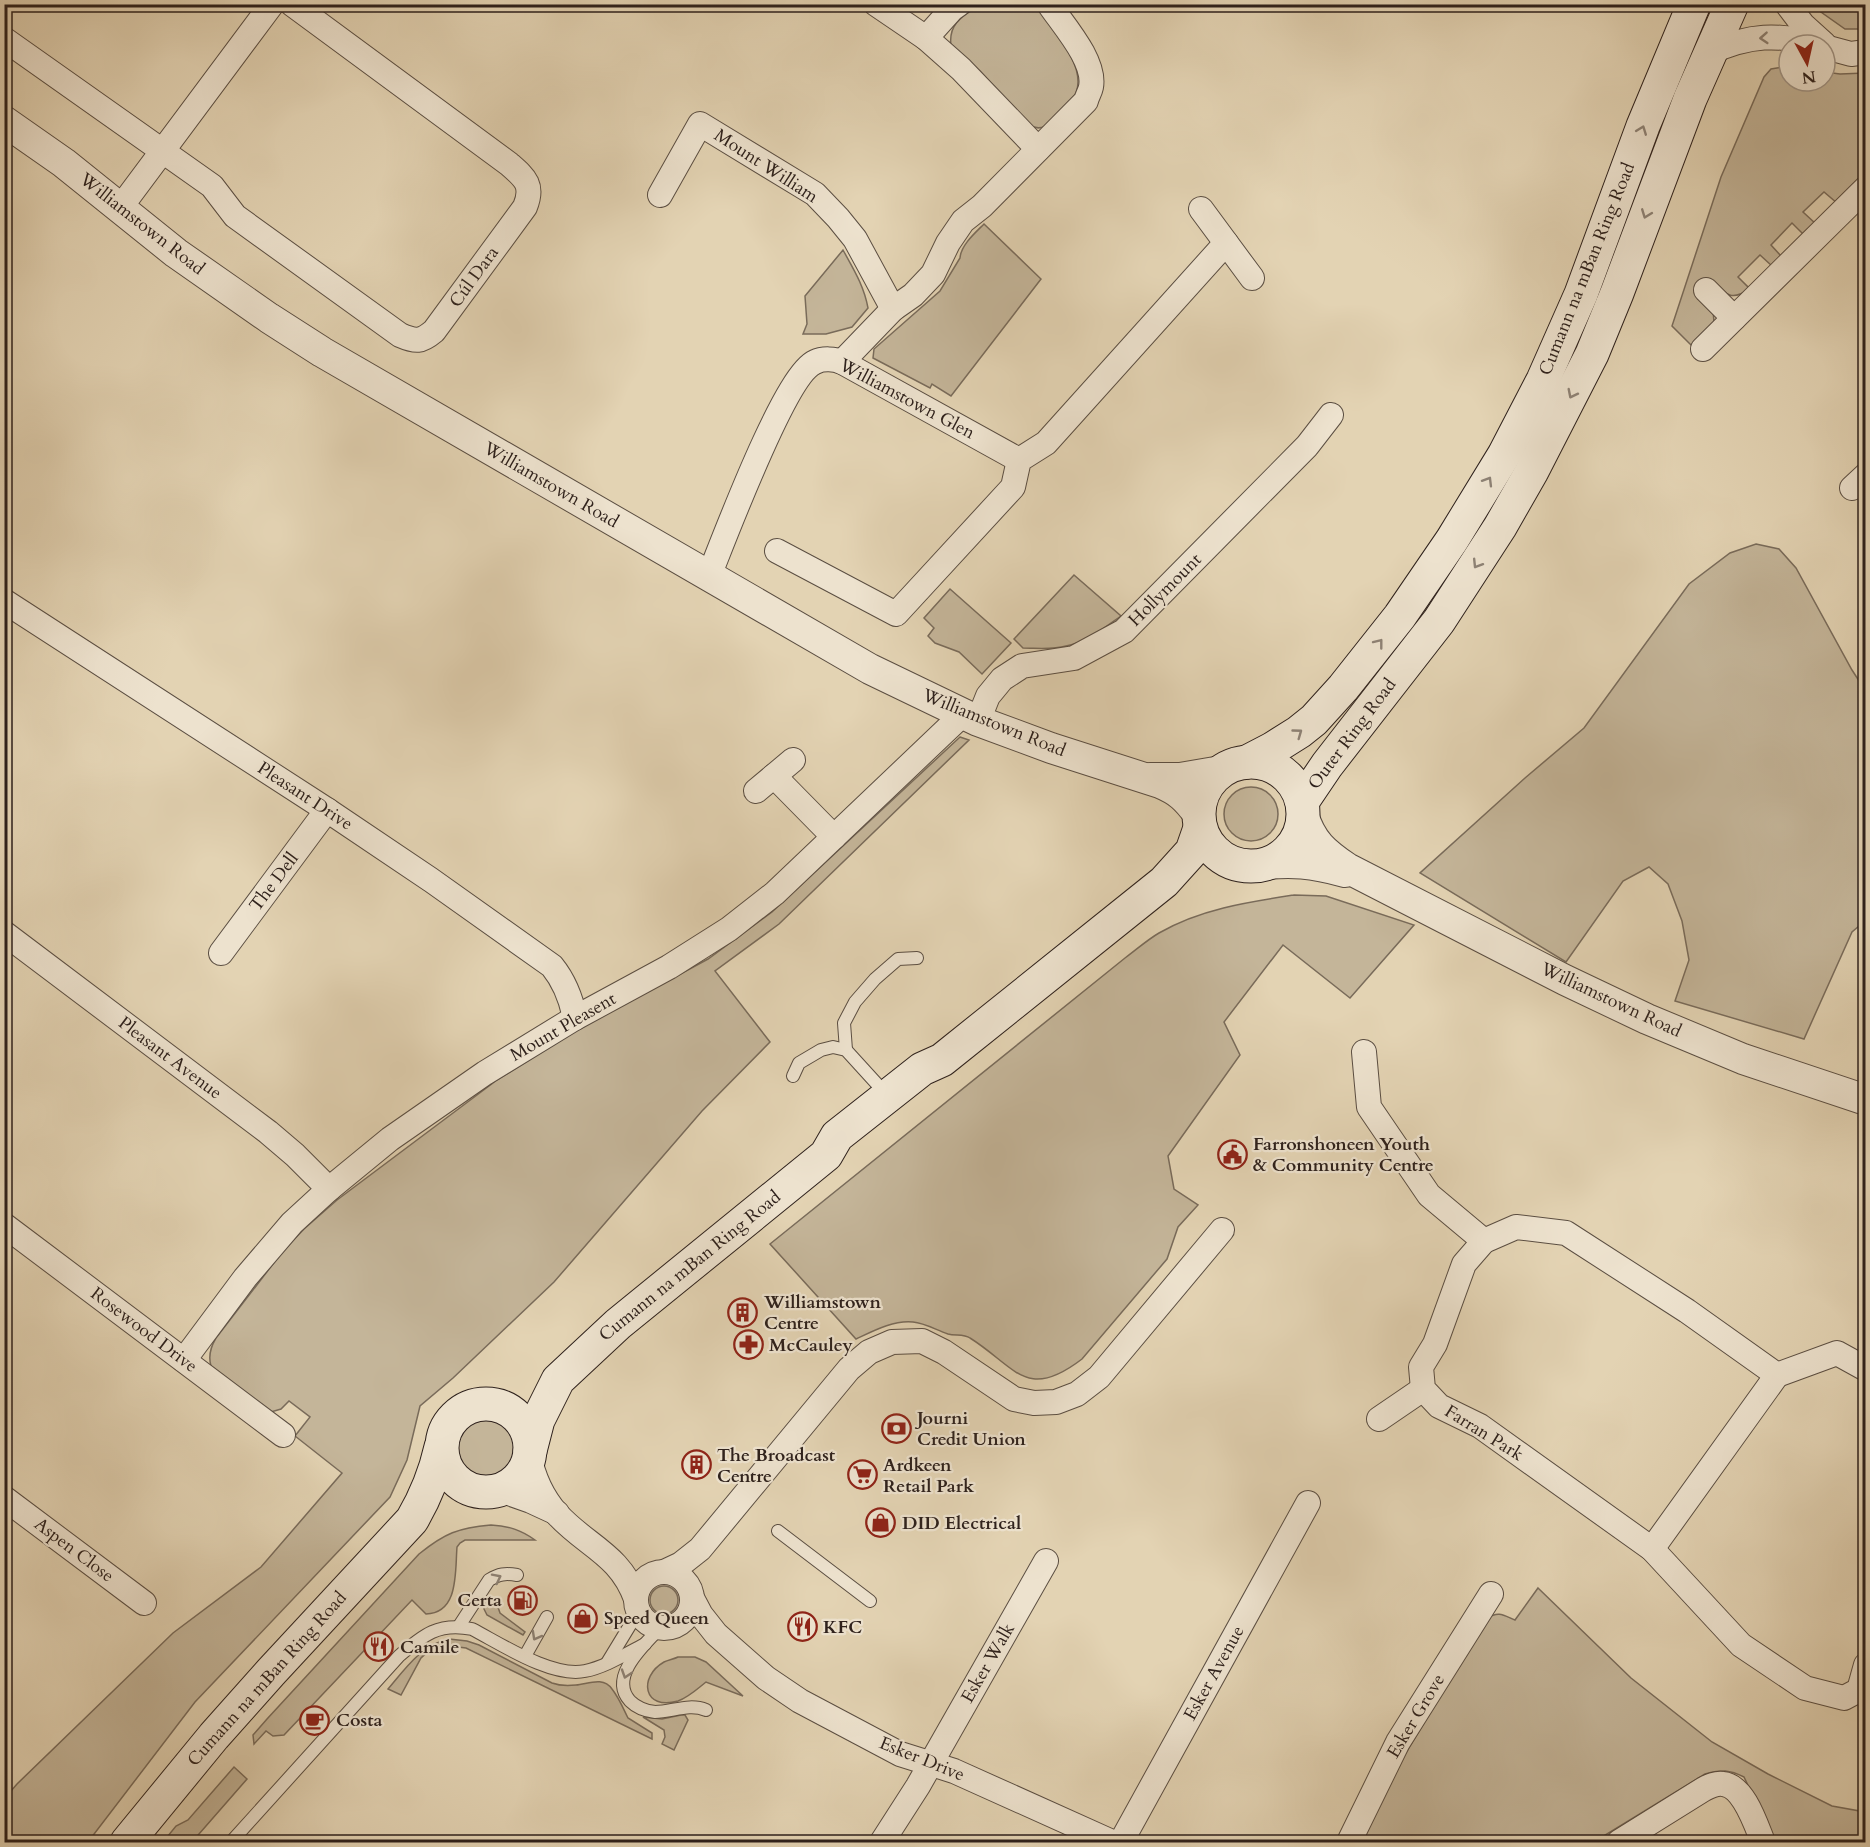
<svg xmlns="http://www.w3.org/2000/svg" width="1870" height="1847" font-family="Cardo,serif">
<rect width="100%" height="100%" fill="#e3d3b3"/>
<filter id="stains"><feTurbulence type="fractalNoise" baseFrequency=".00333" numOctaves="4"/><feColorMatrix values="0 0 0 0 .2 0 0 0 0 .09 0 0 0 0 .02 0 0 0 .5 -.17"/></filter>
<radialGradient id="worn" r=".72"><stop offset=".6" stop-color="#630" stop-opacity="0"/><stop offset="1" stop-color="#630" stop-opacity=".3"/></radialGradient>
<!-- green -->
<g fill="#c4b599" stroke="#796b5a" stroke-width="1.5">
<path d="M980,5H1036C1051,27 1087,65 1076,93C1071,103 1059,113 1052,121C1044,129 1036,130 1028,124L980,71L951,46C948,23 963,16 980,5Z"/>
<polygon points="1811,5 1865,5 1865,29 1845,29"/>
<path d="M1789,66V81H1825V72L1840,74L1865,73V176L1837,203L1824,192L1803,212L1816,224L1805,236L1792,223L1771,245L1781,256L1772,266L1760,255L1738,277L1750,289C1730,302 1726,294 1711,280L1698,292L1713,310L1714,322L1692,346L1672,326L1721,177L1764,77L1771,69Z"/>
<path d="M984,224L1041,279L951,396L932,384L930,388L873,358L874,349L940,291L960,258C961,245 975,233 984,224Z"/>
<path d="M843,250C854,270 864,286 868,308L852,327L826,334H803L807,324L805,296Z"/>
<polygon points="1756,544 1779,549 1796,568 1852,670 1865,690 1865,921 1852,932 1804,1039 1675,1001 1689,960 1682,921 1668,884 1649,867 1623,881 1566,962 1420,873 1525,778 1584,728 1689,584 1730,553"/>
<path d="M1074,575L1121,616C1104,628 1087,642 1066,646C1052,650 1037,648 1023,648L1014,639Z"/>
<polygon points="950,589 1011,643 982,674 959,652 935,643 928,636 934,628 924,618"/>
<path d="M960,737L969,740L779,924L715,971L770,1042L702,1111L554,1282L453,1378L420,1406L407,1460L390,1497L195,1702L88,1842H5L4,1799L17,1784L173,1633L261,1567L342,1473L295,1436L310,1417L289,1401L281,1409L271,1412L211,1366C208,1356 210,1348 216,1338L283,1251L304,1229L337,1200L497,1080L577,1030L708,959L772,912Z"/>
<circle cx="1251" cy="814" r="27"/>
<path d="M1294,895L1326,896L1414,925L1350,998L1283,945L1224,1022L1240,1055L1168,1156L1174,1189L1198,1205L1178,1227L1167,1259L1082,1359C1026,1402 1016,1367 970,1338C964,1334 955,1336 948,1334C936,1330 925,1323 913,1322C893,1320 873,1331 856,1339L770,1244L1125,958C1136,950 1147,940 1159,933C1200,909 1248,902 1294,895Z"/>
<circle cx="485" cy="1449" r="30"/>
<path d="M491,1525C509,1526 521,1530 535,1540H465L460,1543L457,1547C455,1572 459,1613 426,1614L412,1600L284,1735L273,1736L266,1731L254,1744L253,1735L267,1719L419,1554C445,1533 458,1528 491,1525Z"/>
<circle cx="664" cy="1600" r="14"/>
<path d="M1538,1588L1631,1678L1712,1742L1768,1774L1832,1806L1865,1812V1842H1775L1744,1777C1730,1770 1721,1769 1705,1774L1594,1842H1361L1395,1771L1487,1618C1499,1611 1503,1615 1515,1620Z"/>
<polygon points="485,1603 490,1603 498,1607 500,1613 525,1632 523,1635 487,1615 484,1609"/>
<path d="M449,1639L467,1641L479,1645L552,1683C560,1686 567,1686 576,1685C588,1684 603,1676 612,1689C619,1698 623,1708 628,1718L652,1733V1739L466,1648C450,1645 433,1645 421,1658L401,1695L388,1689C405,1669 422,1644 449,1639Z"/>
<path d="M678,1657H695L706,1662L743,1696L706,1682C697,1689 689,1697 678,1701C643,1711 638,1677 664,1662C668,1660 674,1659 678,1657Z"/>
<polygon points="681,1715 685,1715 688,1720 674,1750 662,1744 665,1737 664,1730 643,1717 662,1719"/>
<polygon points="234,1767 247,1779 192,1842 163,1842 176,1826 188,1820"/>
</g>
<g fill="none" stroke-linecap="round" stroke-linejoin="round">
<defs>
<g id="service">
<polyline points="846,1050 844,1023 855,1002 875,979 898,959 917,958"/>
<polyline points="793,1076 799,1063 821,1050 833,1047 846,1050 887,1095"/>
<polyline points="778,1531 870,1601"/>
<path d="M459,1626L489,1580C499,1574 505,1573 517,1575"/>
<path d="M660,1628C644,1645 608,1677 630,1701C637,1708 646,1711 655,1712C672,1712 689,1703 706,1710"/>
<polyline points="525,1656 547,1617"/>
<polyline points="607,1663 638,1612"/>
<path d="M231,1842L399,1656C423,1635 439,1622 472,1629C501,1644 552,1678 585,1671C606,1667 625,1654 645,1644"/>
</g>
<g id="minor">
<polyline points="876,4 926,38"/>
<polyline points="959,4 952,9 926,38 961,69 1038,149"/>
<polyline points="1787,4 1803,25 1824,44"/>
<path d="M4,39L212,186L235,216L400,335C416,342 421,342 434,331L525,207C534,185 525,178 509,164L292,4"/>
<polyline points="1825,47 1851,54 1866,52"/>
<path d="M1711,52C1749,35 1778,33 1818,45"/>
<polyline points="660,195 700,124 815,194 838,218 855,239 893,309"/>
<polyline points="120,208 272,4"/>
<polyline points="1201,209 1252,278"/>
<polyline points="1706,290 1734,318"/>
<polyline points="1703,349 1866,188"/>
<path d="M842,362L893,309L913,295L933,274L948,243L963,221L982,206L1086,101C1087,96 1090,92 1091,87C1096,61 1063,25 1049,4"/>
<polyline points="1852,488 1866,475"/>
<polyline points="777,551 896,614 1013,487 1019,460 1046,443 1226,243"/>
<path d="M709,576C724,539 785,375 815,362C823,358 835,359 842,362L1019,460"/>
<path d="M4,601L327,810L431,880L552,966C565,982 571,998 575,1018"/>
<polyline points="978,721 988,696 1002,679 1022,666 1074,658 1124,631 1307,446 1331,415"/>
<polyline points="774,776 834,837"/>
<polyline points="756,791 793,760"/>
<polyline points="4,933 268,1132 295,1155 329,1189"/>
<polyline points="221,953 327,810"/>
<polyline points="1364,1052 1369,1107 1429,1195 1484,1241"/>
<polyline points="4,1225 283,1435"/>
<polyline points="184,1360 245,1278 292,1223 329,1189 390,1139 485,1073 575,1018 669,967 729,929 775,893 962,715"/>
<polyline points="1866,1369 1837,1353 1777,1375 1687,1311 1566,1233 1516,1227 1484,1241 1464,1264 1435,1344 1421,1367 1423,1389 1439,1406 1480,1426 1652,1549 1741,1645 1805,1688 1844,1698 1859,1690 1866,1665"/>
<polyline points="1379,1419 1423,1389"/>
<path d="M529,1455C533,1476 543,1498 557,1514C586,1546 620,1554 636,1599"/>
<polyline points="500,1490 531,1501 557,1513"/>
<polyline points="4,1498 144,1603"/>
<polyline points="1652,1549 1777,1375"/>
<polyline points="664,1572 681,1564 700,1549 849,1369 869,1352 892,1342 922,1341 944,1352 1014,1399 1034,1403 1056,1402 1077,1394 1099,1377 1222,1230"/>
<circle cx="664" cy="1600" r="28"/>
<polyline points="692,1598 701,1615 716,1634 766,1678 800,1701 900,1754 954,1771 1112,1842"/>
<polyline points="882,1842 918,1786 1046,1561"/>
<polyline points="1121,1842 1308,1503"/>
<polyline points="1349,1842 1398,1742 1491,1594"/>
<path d="M1619,1842L1704,1789C1710,1786 1716,1783 1723,1784C1744,1786 1756,1825 1763,1842"/>
</g>
<g id="tertiary">
<path d="M4,121L64,163L176,253L269,318L322,352L870,669L978,721L1051,748L1160,783C1179,791 1186,798 1198,814"/>
<polyline points="1150,778 1180,778 1221,771"/>
<path d="M1303,814C1311,842 1325,853 1347,868L1565,980L1647,1019L1743,1059L1866,1100"/>
<path d="M1258,865C1292,861 1312,863 1345,872"/>
</g>
<g id="secondary">
<polyline points="1247,762 1272,749 1299,732 1314,720 1343,688 1400,616 1452,540 1504,455 1543,380 1581,294 1643,126 1694,4"/>
<circle cx="1251" cy="814" r="52"/>
<polyline points="1302,802 1327,765 1439,621 1500,527 1532,471 1592,354 1617,293 1690,99 1732,4"/>
<circle cx="486" cy="1448" r="44"/>
<polyline points="530,1451 538,1420 558,1380 618,1324 826,1155 837,1136 851,1125 922,1069 942,1060 1164,882 1192,851 1200,828"/>
<path d="M127,1842L214,1736L271,1672L412,1520C426,1496 435,1474 441,1447"/>
</g>
</defs>
<!-- service casing -->
<use href="#service" stroke="#5b4e42" stroke-width="14"/>
<!-- minor casing -->
<use href="#minor" stroke="#5b4e42" stroke-width="26"/>
<!-- tertiary casing -->
<use href="#tertiary" stroke="#5b4e42" stroke-width="32"/>
<!-- secondary casing -->
<use href="#secondary" stroke="#2e211c" stroke-width="35"/>
<!-- service -->
<use href="#service" stroke="#ede2ce" stroke-width="12"/>
<!-- minor -->
<use href="#minor" stroke="#ede2ce" stroke-width="24"/>
<!-- tertiary -->
<use href="#tertiary" stroke="#ede2ce" stroke-width="30"/>
<!-- secondary -->
<use href="#secondary" stroke="#ede2ce" stroke-width="33"/>
</g>
<!-- one-way arrows -->
<defs><path id="oneway-chevron" d="M-2-3.5L2.5 0L-2 3.5" fill="none" stroke-width="1.6" stroke-linecap="round" stroke-linejoin="round" transform="scale(1.5)"/></defs>
<g stroke="#8e8275">
<use href="#oneway-chevron" transform="translate(1764 38) rotate(176)"/>
<use href="#oneway-chevron" transform="translate(1642 130) rotate(-69)"/>
<use href="#oneway-chevron" transform="translate(1646 214) rotate(111)"/>
<use href="#oneway-chevron" transform="translate(1572 394) rotate(117)"/>
<use href="#oneway-chevron" transform="translate(1488 481) rotate(-59)"/>
<use href="#oneway-chevron" transform="translate(1477 564) rotate(122)"/>
<use href="#oneway-chevron" transform="translate(1379 643) rotate(-52)"/>
<use href="#oneway-chevron" transform="translate(1298 733) rotate(-36)"/>
<use href="#oneway-chevron" transform="translate(497 1578) rotate(-27)"/>
<use href="#oneway-chevron" transform="translate(536 1636) rotate(119)"/>
<use href="#oneway-chevron" transform="translate(626 1674) rotate(108)"/>
</g>
<!-- icons -->
<defs>
<symbol id="civic-ring" viewBox="-11 -11 22 22"><circle r="9.5" fill="#ede2ce" stroke="#8f2418" stroke-width="1.5"/><path d="M-.6-6.5H3V-4.5H.6V-3L4-1V1h2V6H-6V1h2V-1L-.6-3ZM-1.2 2.5V6h2.4V2.5Z" fill="#8f2418"/></symbol>
<symbol id="building-ring" viewBox="-11 -11 22 22"><circle r="9.5" fill="#ede2ce" stroke="#8f2418" stroke-width="1.5"/><path d="M-4-6H4V6H1V3H-1V6H-4ZM-2.5-4.3h1.7v1.8h-1.7ZM.8-4.3h1.7v1.8H.8ZM-2.5-1h1.7V.8h-1.7ZM.8-1h1.7V.8H.8Z" fill="#8f2418"/></symbol>
<symbol id="pharmacy-ring" viewBox="-11 -11 22 22"><circle r="9.5" fill="#ede2ce" stroke="#8f2418" stroke-width="1.5"/><path d="M-2-6h4v4h4v4h-4v4h-4v-4h-4v-4h4Z" fill="#8f2418"/></symbol>
<symbol id="bank-ring" viewBox="-11 -11 22 22"><circle r="9.5" fill="#ede2ce" stroke="#8f2418" stroke-width="1.5"/><path d="M-6-4H6V4H-6ZM0-2.3a2.3 2.3 0 1 0 0 4.6a2.3 2.3 0 1 0 0-4.6Z" fill="#8f2418"/></symbol>
<symbol id="supermarket-ring" viewBox="-11 -11 22 22"><circle r="9.5" fill="#ede2ce" stroke="#8f2418" stroke-width="1.5"/><path d="M-6-5.5h2.5l.6 2H6L4.5 2H-2.5L-4.4-4H-6ZM-1.5 3.2a1.3 1.3 0 1 0 .1 0ZM3 3.2a1.3 1.3 0 1 0 .1 0Z" fill="#8f2418"/></symbol>
<symbol id="shop-ring" viewBox="-11 -11 22 22"><circle r="9.5" fill="#ede2ce" stroke="#8f2418" stroke-width="1.5"/><path d="M-5-2.5h2.3a2.7 3.5 0 0 1 5.4 0H5L5.5 6h-11ZM-1.5-2.5h3a1.5 2.3 0 0 0-3 0Z" fill="#8f2418"/></symbol>
<symbol id="fuel-ring" viewBox="-11 -11 22 22"><circle r="9.5" fill="#ede2ce" stroke="#8f2418" stroke-width="1.5"/><path d="M-5.5-6h7V0h2V4h1.3V-2.5L3-4.5l.8-.8L6-3V5H2.5V1h-1V6h-7ZM-4.2-4.7v3.2H.2V-4.7Z" fill="#8f2418"/></symbol>
<symbol id="restaurant-ring" viewBox="-11 -11 22 22"><circle r="9.5" fill="#ede2ce" stroke="#8f2418" stroke-width="1.5"/><path d="M-5-6h1v4h1v-4h1v4h1v-4h1v5L-1.5 .5V6h-2V.5L-5-1ZM5-6V6H3V1.5H1.5Q1.5-4 5-6Z" fill="#8f2418"/></symbol>
<symbol id="cafe-ring" viewBox="-11 -11 22 22"><circle r="9.5" fill="#ede2ce" stroke="#8f2418" stroke-width="1.5"/><path d="M-5.5-4.5H6V0H3Q3 3.5 0 3.5H-2.5Q-5.5 3.5-5.5 0ZM3-3.2v2h1.7v-2ZM-6 4.5H4V6H-6Z" fill="#8f2418"/></symbol>
</defs>
<g fill-rule="evenodd">
<use href="#civic-ring" x="1216" y="1138" width="33" height="33"/>
<use href="#building-ring" x="726" y="1296" width="33" height="33"/>
<use href="#pharmacy-ring" x="732" y="1328" width="33" height="33"/>
<use href="#bank-ring" x="880" y="1412" width="33" height="33"/>
<use href="#building-ring" x="680" y="1448" width="33" height="33"/>
<use href="#supermarket-ring" x="846" y="1458" width="33" height="33"/>
<use href="#shop-ring" x="864" y="1506" width="33" height="33"/>
<use href="#fuel-ring" x="506" y="1584" width="33" height="33"/>
<use href="#shop-ring" x="566" y="1602" width="33" height="33"/>
<use href="#restaurant-ring" x="786" y="1610" width="33" height="33"/>
<use href="#restaurant-ring" x="362" y="1630" width="33" height="33"/>
<use href="#cafe-ring" x="298" y="1704" width="33" height="33"/>
</g>
<g text-anchor="middle" dominant-baseline="central" stroke-width="4.5" stroke-linejoin="round" paint-order="stroke">
<!-- street labels -->
<g font-size="18" fill="#2e211c" stroke="#ede2ce">
<text transform="translate(766 166) rotate(33)">Mount William</text>
<text transform="translate(142 224) rotate(38)">Williamstown Road</text>
<text transform="translate(1587 269) rotate(-68)">Cumann na mBan Ring Road</text>
<text transform="translate(474 277) rotate(-54)">Cúl Dara</text>
<text transform="translate(907 399) rotate(28)">Williamstown Glen</text>
<text transform="translate(551 485) rotate(30)">Williamstown Road</text>
<text transform="translate(1165 590) rotate(-45)">Hollymount</text>
<text transform="translate(994 723) rotate(22)">Williamstown Road</text>
<text transform="translate(1352 734) rotate(-53)">Outer Ring Road</text>
<text transform="translate(305 796) rotate(33)">Pleasant Drive</text>
<text transform="translate(274 882) rotate(-53)">The Dell</text>
<text transform="translate(1611 1000) rotate(25)">Williamstown Road</text>
<text transform="translate(563 1027) rotate(-30)">Mount Pleasent</text>
<text transform="translate(170 1058) rotate(37)">Pleasant Avenue</text>
<text transform="translate(690 1266) rotate(-39)">Cumann na mBan Ring Road</text>
<text transform="translate(144 1330) rotate(37)">Rosewood Drive</text>
<text transform="translate(1484 1433) rotate(32)">Farran Park</text>
<text transform="translate(74 1550) rotate(37)">Aspen Close</text>
<text transform="translate(988 1663) rotate(-60)">Esker Walk</text>
<text transform="translate(1214 1673) rotate(-61)">Esker Avenue</text>
<text transform="translate(267 1679) rotate(-48)">Cumann na mBan Ring Road</text>
<text transform="translate(1416 1716) rotate(-59)">Esker Grove</text>
<text transform="translate(922 1759) rotate(22)">Esker Drive</text>
</g>
<!-- poi labels -->
<g font-size="18" font-weight="bold" fill="#2e211c" stroke="#ede2ce" text-anchor="start">
<text x="1253" y="1144">Farronshoneen Youth<tspan x="1253" dy="21">&amp; Community Centre</tspan></text>
<text x="764" y="1302">Williamstown<tspan x="764" dy="21">Centre</tspan></text>
<text x="769" y="1345">McCauley</text>
<text x="917" y="1418">Journi<tspan x="917" dy="21">Credit Union</tspan></text>
<text x="717" y="1455">The Broadcast<tspan x="717" dy="21">Centre</tspan></text>
<text x="883" y="1465">Ardkeen<tspan x="883" dy="21">Retail Park</tspan></text>
<text x="902" y="1523">DID Electrical</text>
<text x="502" y="1600" text-anchor="end">Certa</text>
<text x="604" y="1618">Speed Queen</text>
<text x="823" y="1627">KFC</text>
<text x="400" y="1647">Camile</text>
<text x="336" y="1720">Costa</text>
</g>
</g>
<!-- margin -->
<rect width="1870" height="1847" fill="none" stroke="#e3d3b3" stroke-width="24"/>
<rect x="6" y="6" width="1858" height="1835" fill="none" stroke="#2e211c" stroke-width="3"/>
<rect x="12" y="12" width="1846" height="1823" fill="none" stroke="#2e211c" stroke-width="1.5"/>
<!-- north arrow -->
<g transform="translate(1807 63) rotate(172)"><circle r="28" fill="#ede2ce" stroke="#a19587" stroke-width="1.5"/>
<path d="M0-4.5L10 22L0 15L-10 22Z" fill="#8f2418"/>
<text y="-9" font-size="16" font-weight="bold" text-anchor="middle" fill="#2e211c">N</text>
</g>
<rect width="100%" height="100%" filter="url(#stains)"/>
<rect width="100%" height="100%" fill="url(#worn)"/>
</svg>
